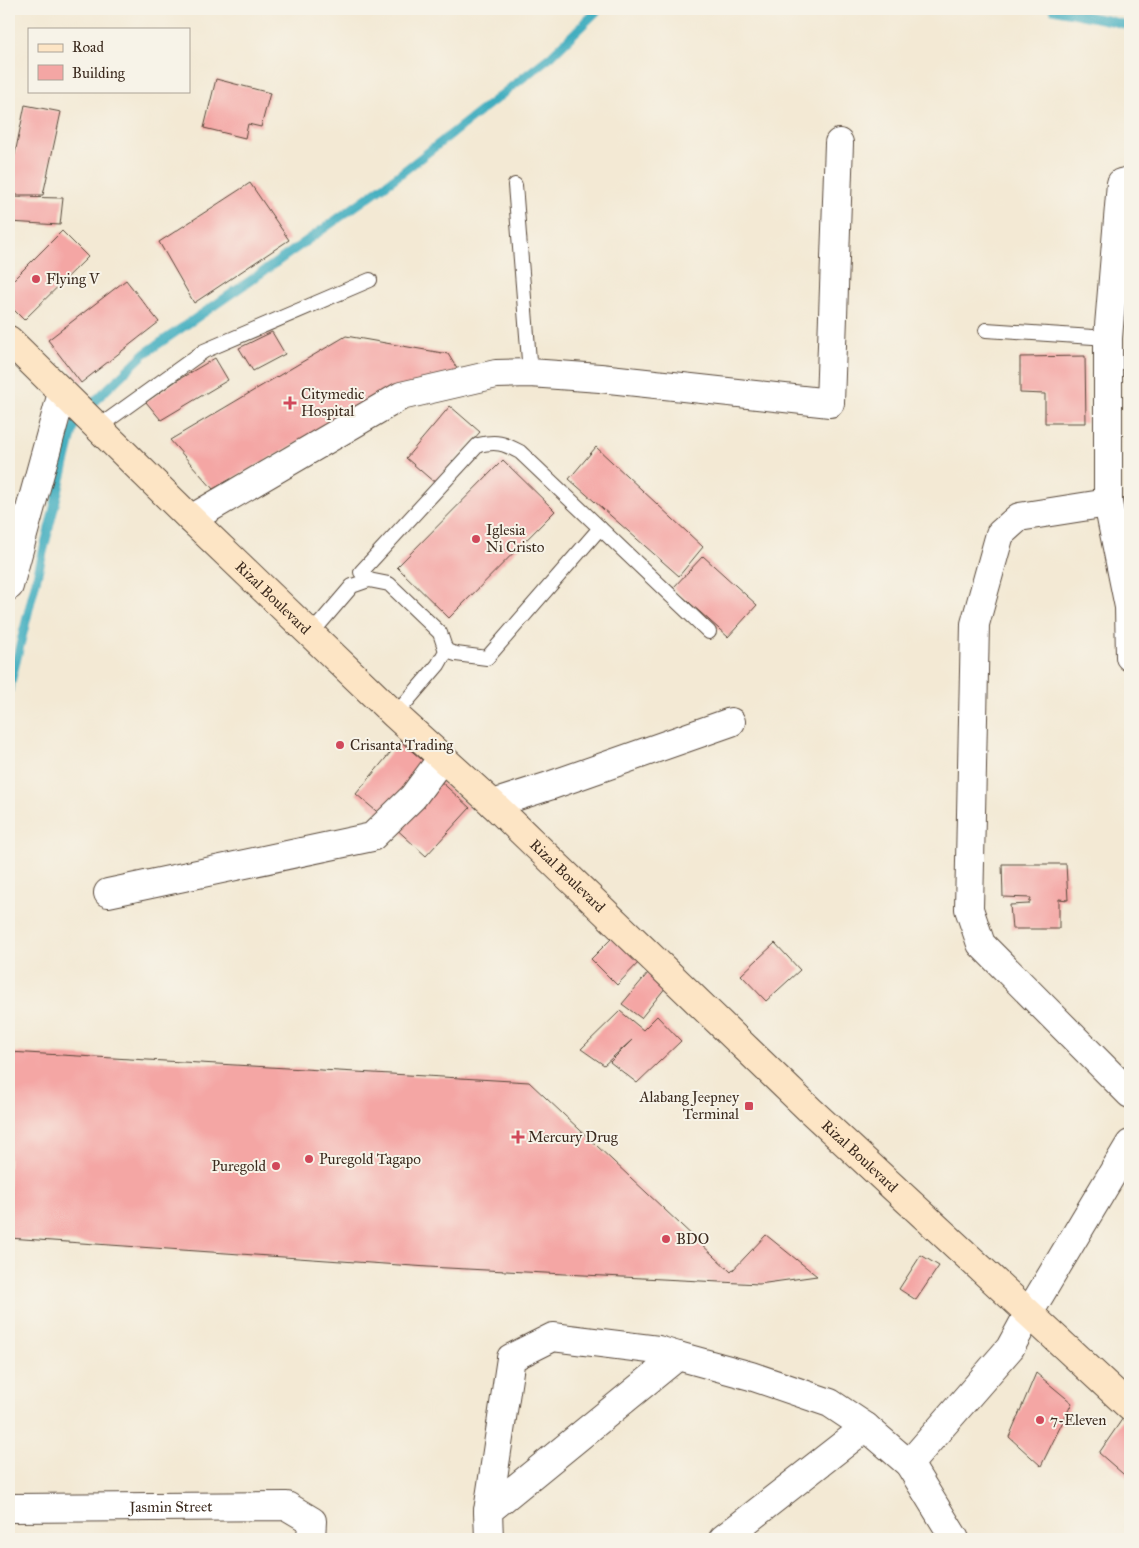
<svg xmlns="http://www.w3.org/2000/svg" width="1139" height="1548" font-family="'IM FELL Great Primer',serif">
<rect width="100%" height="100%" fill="#f7f3e8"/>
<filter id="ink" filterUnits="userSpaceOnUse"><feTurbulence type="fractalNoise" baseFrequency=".02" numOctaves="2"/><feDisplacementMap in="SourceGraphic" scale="10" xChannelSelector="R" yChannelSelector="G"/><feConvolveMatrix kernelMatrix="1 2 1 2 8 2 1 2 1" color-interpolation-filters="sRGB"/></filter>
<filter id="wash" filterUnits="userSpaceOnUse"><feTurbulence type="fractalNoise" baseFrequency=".0096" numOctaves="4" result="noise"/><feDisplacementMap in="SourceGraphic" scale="20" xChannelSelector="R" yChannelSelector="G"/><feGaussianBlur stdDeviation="1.12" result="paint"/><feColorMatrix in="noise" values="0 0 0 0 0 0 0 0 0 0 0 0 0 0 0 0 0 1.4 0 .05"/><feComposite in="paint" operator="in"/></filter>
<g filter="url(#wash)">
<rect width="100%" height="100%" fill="#f3e9d4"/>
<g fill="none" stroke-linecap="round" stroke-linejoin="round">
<!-- stream -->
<g stroke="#41adbf" stroke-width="9">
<polyline points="1053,9 1111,21 1130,26"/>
<polyline points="9,690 76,419 144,354 267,269 395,178 551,56 599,9"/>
</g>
</g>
<g id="blocks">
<!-- building -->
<g fill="#f4a6a4">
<polygon points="216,79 270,93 261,127 248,124 245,138 204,128"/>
<polygon points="25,105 61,112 43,195 9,195 9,183"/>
<polygon points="250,183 289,240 194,303 159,242"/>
<polygon points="12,197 63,198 60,225 9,222"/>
<polygon points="62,231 88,257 24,320 9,305 9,284"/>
<polygon points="126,280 159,322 81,383 48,340"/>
<polygon points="272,332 285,354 253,371 239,348"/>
<polygon points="346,336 448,354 459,372 398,388 213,489 170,440"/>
<polygon points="1085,356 1086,423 1045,423 1045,394 1020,393 1020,357"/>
<polygon points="215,358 228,380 161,420 146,402 176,381"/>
<polygon points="450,406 480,432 435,483 406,458"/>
<polygon points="596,447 703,547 679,576 569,479"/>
<polygon points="503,460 555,511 449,618 397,567"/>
<polygon points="703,556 757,605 728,637 673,588"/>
<polygon points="400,741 427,764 382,816 356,794"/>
<polygon points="437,778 470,808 426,856 393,826"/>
<polygon points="1002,864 1066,864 1068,900 1059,899 1059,929 1012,929 1010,905 1029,904 1031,898 1003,897"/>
<polygon points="616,934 642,959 617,985 591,959"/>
<polygon points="775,943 800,970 766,1001 741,975"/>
<polygon points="648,973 666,987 641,1018 622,1004"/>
<polygon points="620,1011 643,1030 657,1016 681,1041 637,1083 610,1062 632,1040 604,1065 581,1049"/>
<polygon points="9,1052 529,1082 731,1272 766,1235 817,1276 759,1284 428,1267 9,1238"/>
<polygon points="921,1255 939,1266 916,1300 899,1289"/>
<polygon points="1036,1373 1072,1403 1041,1466 1009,1437"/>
<polygon points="1123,1418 1130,1424 1130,1480 1099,1453"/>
</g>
</g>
</g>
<g filter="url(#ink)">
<use href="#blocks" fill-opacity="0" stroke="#574739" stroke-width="1"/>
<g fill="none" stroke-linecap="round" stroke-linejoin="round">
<defs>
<g id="service">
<polyline points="515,185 530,373"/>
<polyline points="986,330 1108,338"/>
<polyline points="97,428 204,351 370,280"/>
<polyline points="600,528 709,632"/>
<path d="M369,580L361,572L478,445C497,441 503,443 520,452L600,528L487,658L456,654L446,651"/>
<polyline points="311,634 352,586 369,580 389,584 440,633 446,651 438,665 395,715"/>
</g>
<g id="minor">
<polyline points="1108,503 1019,517 1000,534 975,624 969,909 981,944 1130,1094"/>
<polyline points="191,519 401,396 496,374 530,373 600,378 830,403 839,143"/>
<polyline points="9,586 62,393"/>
<polyline points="493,804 549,786 731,722"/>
<polyline points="108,893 372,837 413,797 442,758"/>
<polyline points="909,1464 1010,1348 1029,1313"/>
<path id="s1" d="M9,1508L287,1506L312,1521L311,1539"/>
<polyline points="488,1511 511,1358 553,1337 658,1350 678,1356"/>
<polyline points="489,1539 488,1511 678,1356 751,1376 830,1403 866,1427"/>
<polyline points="723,1539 866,1427 909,1464 955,1539"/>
</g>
<g id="tertiary">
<polyline points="1130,181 1121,183 1108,338 1108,503 1129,607 1130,657"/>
<polyline points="1029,1313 1130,1144"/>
</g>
<g id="secondary">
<path id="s2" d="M9,340L191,519L395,715L493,804L810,1110L1130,1407"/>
</g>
</defs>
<!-- service casing -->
<use href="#service" stroke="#574739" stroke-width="16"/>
<!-- minor casing -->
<use href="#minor" stroke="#574739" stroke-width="30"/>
<!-- tertiary casing -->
<use href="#tertiary" stroke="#574739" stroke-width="30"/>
<!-- secondary casing -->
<use href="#secondary" stroke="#574739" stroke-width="30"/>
<!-- service -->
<use href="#service" stroke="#fff" stroke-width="14"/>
<!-- minor -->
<use href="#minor" stroke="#fff" stroke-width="28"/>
<!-- tertiary -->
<use href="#tertiary" stroke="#fff" stroke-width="28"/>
<!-- secondary -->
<use href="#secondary" stroke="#fde5c5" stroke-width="28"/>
</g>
</g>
<!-- markers -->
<g fill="#d1495b" stroke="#f7f3e8" stroke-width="2">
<circle cx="36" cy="279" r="5"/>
<path d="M287.5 395.5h5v5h5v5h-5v5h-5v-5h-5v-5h5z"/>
<circle cx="476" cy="539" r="5"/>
<circle cx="340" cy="745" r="5"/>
<rect x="744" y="1101" width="10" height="10" rx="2.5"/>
<path d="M515.5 1129.5h5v5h5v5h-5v5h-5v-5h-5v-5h5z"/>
<circle cx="309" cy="1159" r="5"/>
<circle cx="276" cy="1166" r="5"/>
<circle cx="666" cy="1239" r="5"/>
<circle cx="1040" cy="1420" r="5"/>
</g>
<g text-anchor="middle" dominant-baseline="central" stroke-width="4" stroke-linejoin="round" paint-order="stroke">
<!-- poi labels -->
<g font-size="15" fill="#3b2a1e" stroke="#f7f3e8" text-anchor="start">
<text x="46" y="279">Flying V</text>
<text x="301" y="394">Citymedic<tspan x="301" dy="17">Hospital</tspan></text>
<text x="486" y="530">Iglesia<tspan x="486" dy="17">Ni Cristo</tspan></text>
<text x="350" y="745">Crisanta Trading</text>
<text x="739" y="1097" text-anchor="end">Alabang Jeepney<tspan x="739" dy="17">Terminal</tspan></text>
<text x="528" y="1137">Mercury Drug</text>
<text x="319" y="1159">Puregold Tagapo</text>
<text x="266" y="1166" text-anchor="end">Puregold</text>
<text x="676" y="1239">BDO</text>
<text x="1050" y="1420">7-Eleven</text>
</g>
<!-- street labels -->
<g font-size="15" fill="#3b2a1e" stroke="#f7f3e8">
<text stroke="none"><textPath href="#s2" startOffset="369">Rizal Boulevard</textPath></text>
<text stroke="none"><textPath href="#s2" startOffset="774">Rizal Boulevard</textPath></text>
<text stroke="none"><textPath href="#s2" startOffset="1179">Rizal Boulevard</textPath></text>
<text stroke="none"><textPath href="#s1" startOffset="162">Jasmin Street</textPath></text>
</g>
</g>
<!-- margin -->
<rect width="1139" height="1548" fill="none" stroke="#f7f3e8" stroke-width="30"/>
<!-- legend -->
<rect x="28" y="28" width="162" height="65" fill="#f7f3e8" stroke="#aca397"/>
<rect x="38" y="44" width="25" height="8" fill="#fde5c5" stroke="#aca397"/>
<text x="72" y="52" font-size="15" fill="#3b2a1e">Road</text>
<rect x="38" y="65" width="25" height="15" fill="#f4a6a4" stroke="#aca397"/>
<text x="72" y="78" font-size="15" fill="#3b2a1e">Building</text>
</svg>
